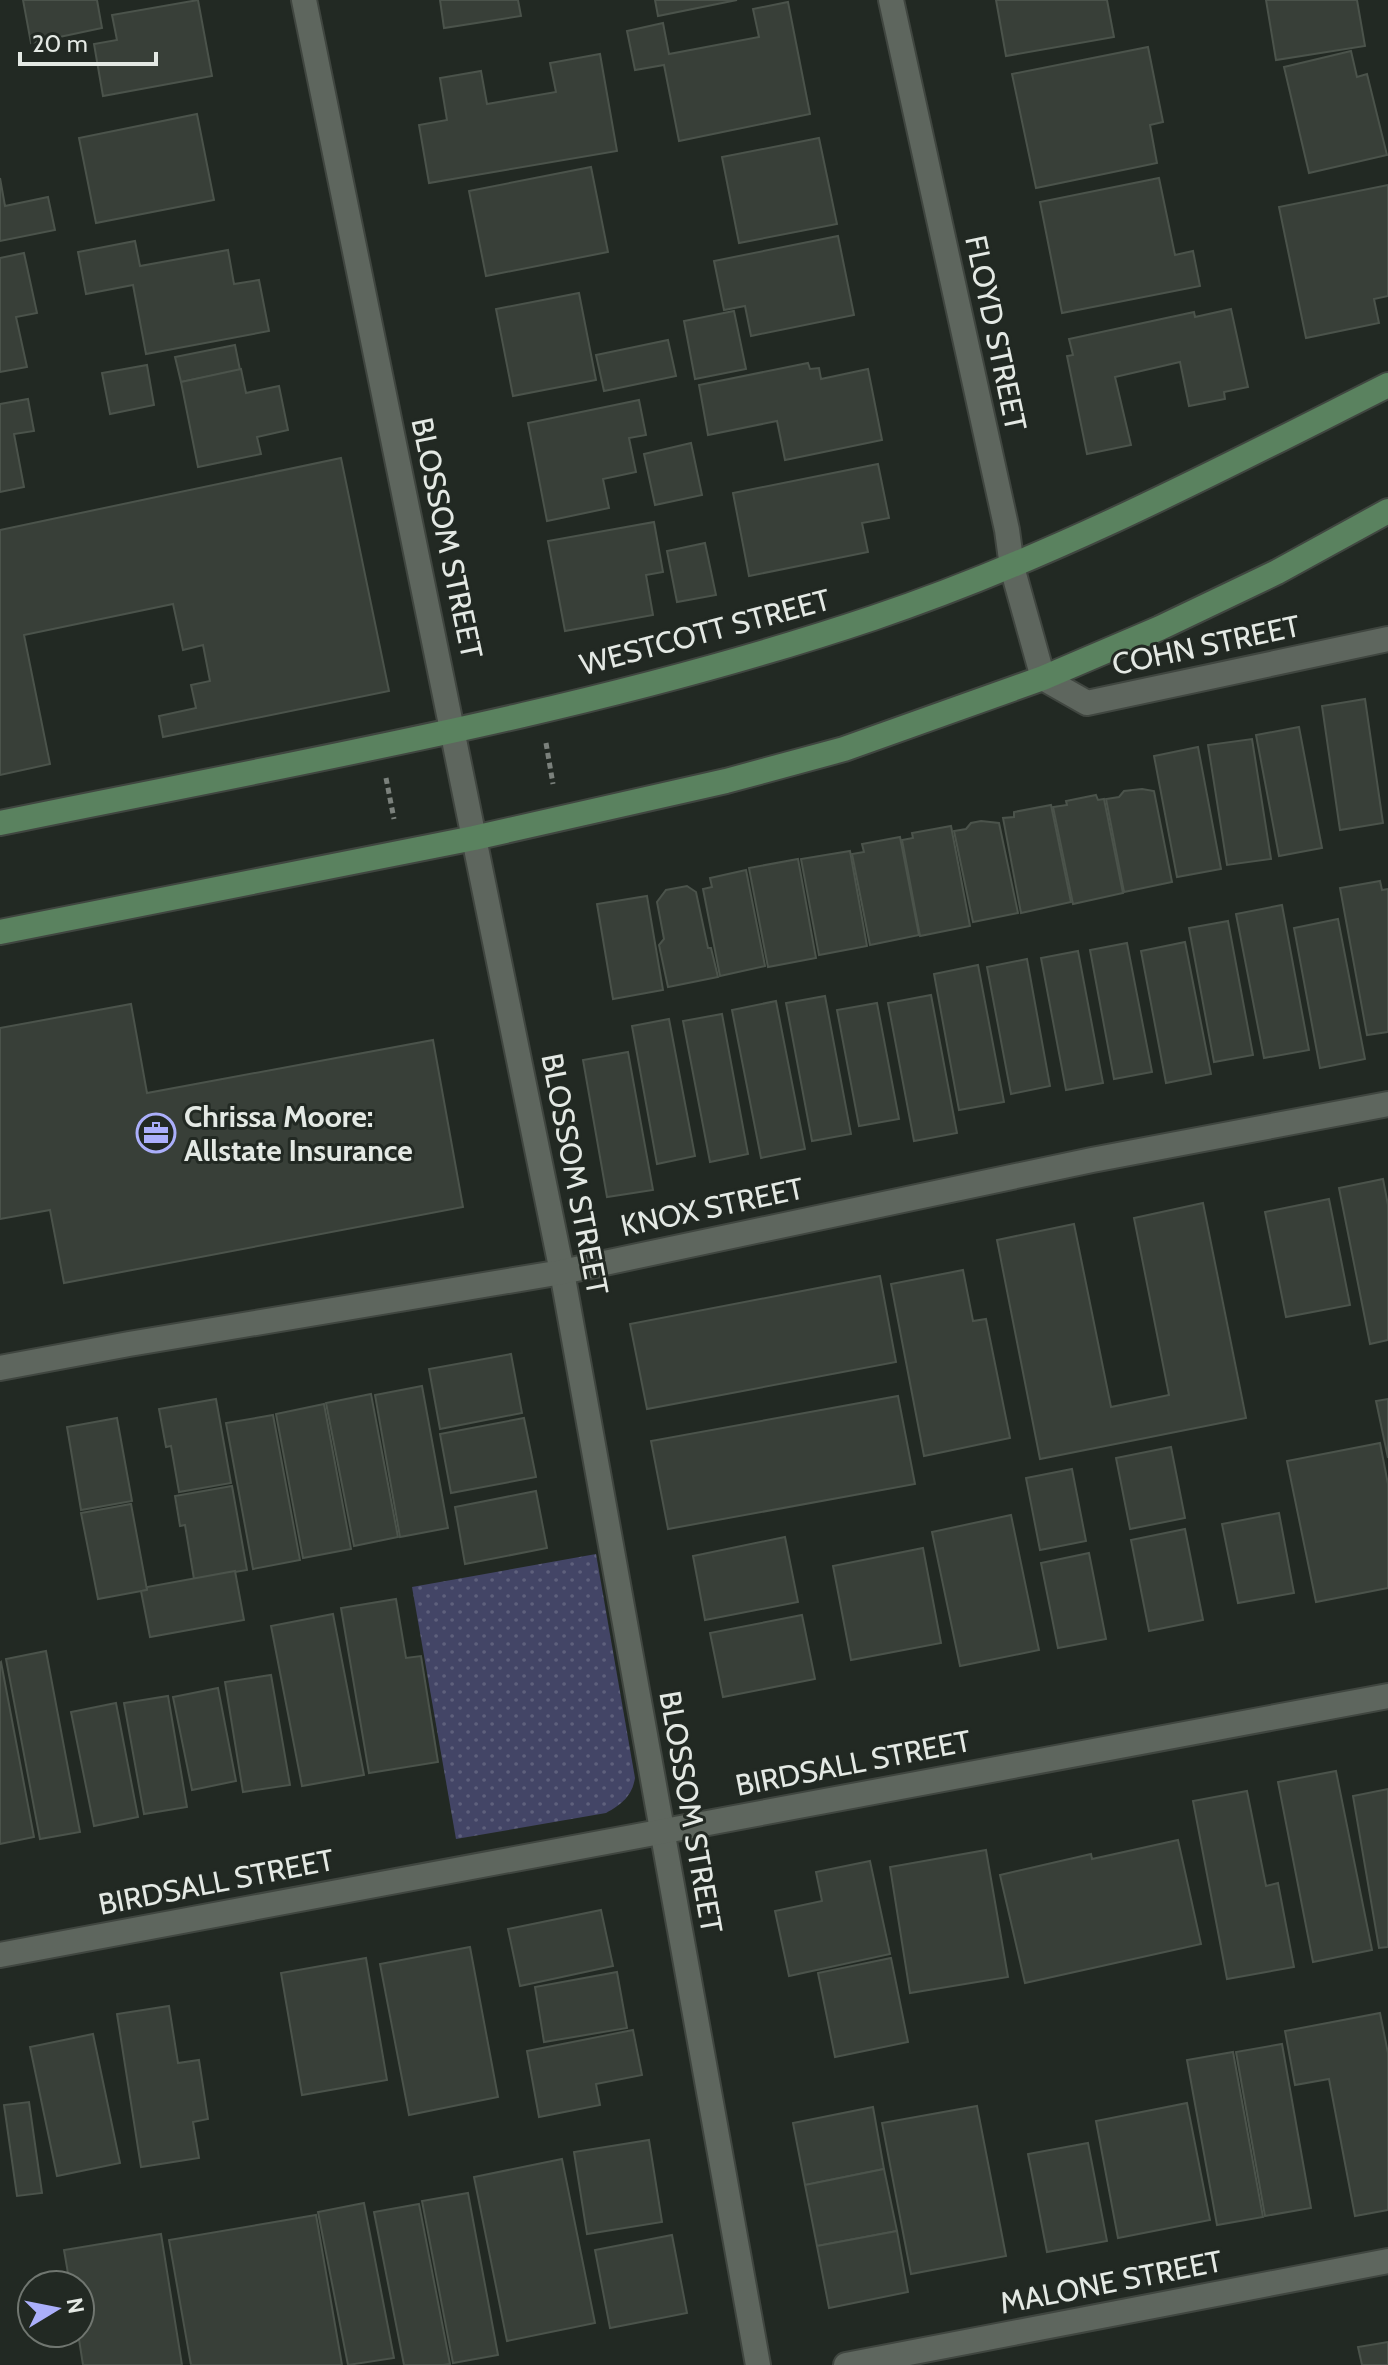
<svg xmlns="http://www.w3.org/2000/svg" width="1388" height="2365" font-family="Cabin,sans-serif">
<defs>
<pattern id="grass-dots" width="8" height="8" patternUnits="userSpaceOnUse" patternTransform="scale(2)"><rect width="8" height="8" fill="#434566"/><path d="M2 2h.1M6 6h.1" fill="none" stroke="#5e607c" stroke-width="1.8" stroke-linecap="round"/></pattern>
</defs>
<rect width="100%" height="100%" fill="#222923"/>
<!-- grass -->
<path fill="url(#grass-dots)" d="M596,1554L635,1778C632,1796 622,1804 606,1813L456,1839L412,1587Z"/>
<!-- building -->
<g fill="#383f38" stroke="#4b534b" stroke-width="2">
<polygon points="23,0 97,0 102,28 31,43"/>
<polygon points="198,0 212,76 103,96 94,44 117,40 112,15"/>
<polygon points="440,0 518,0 521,16 444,28"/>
<polygon points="655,0 737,0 658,16"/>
<polygon points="996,0 1107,0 1114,37 1006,56"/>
<polygon points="1266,0 1357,0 1365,46 1276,60"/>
<polygon points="788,2 810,114 679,141 664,65 635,70 627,31 663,23 669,54 759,37 753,9"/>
<polygon points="1148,47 1163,122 1150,125 1157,163 1036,188 1012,74"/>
<polygon points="1351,51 1357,77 1367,74 1387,155 1309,173 1284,67"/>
<polygon points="600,54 617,151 429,183 419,125 447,120 440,78 481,71 487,104 556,92 550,63"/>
<polygon points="197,114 214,200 96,223 79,138"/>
<polygon points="819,138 837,224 739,243 722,157"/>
<polygon points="591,167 608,252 486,276 469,191"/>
<polygon points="0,178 5,206 48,197 55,230 0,241"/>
<polygon points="1159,178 1175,255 1193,251 1200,286 1062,313 1040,202"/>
<polygon points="1388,185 1388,296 1374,299 1379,323 1306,338 1279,207"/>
<polygon points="838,236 854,315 751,336 745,306 724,310 714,261"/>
<polygon points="135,241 140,266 228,250 234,284 259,280 269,331 146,354 133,285 86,294 78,252"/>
<polygon points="24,253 37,313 16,317 27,367 0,372 0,258"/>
<polygon points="579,293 596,380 513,396 496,309"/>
<polygon points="1231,309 1248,387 1224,392 1225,399 1189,406 1180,362 1115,377 1131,445 1087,454 1067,356 1073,355 1069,339 1194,312 1195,317"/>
<polygon points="734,311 746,369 695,379 684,321"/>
<polygon points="668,340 676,376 604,391 596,355"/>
<polygon points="235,345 240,370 181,382 175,357"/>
<polygon points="808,363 810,369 819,368 821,379 868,369 882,440 785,460 777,421 708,435 699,385"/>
<polygon points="147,365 154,405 110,414 102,373"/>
<polygon points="241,369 246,393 279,386 288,430 257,437 261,454 198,467 181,382"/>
<polygon points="28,399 34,431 14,434 24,487 0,492 0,404"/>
<polygon points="639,400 646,435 629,438 636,472 603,479 609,508 547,521 528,423"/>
<polygon points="691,443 702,495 655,505 644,454"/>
<polygon points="341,458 389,691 163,737 159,716 196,708 191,685 210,681 203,645 183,650 173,604 24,635 50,764 0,775 0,530"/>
<polygon points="878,464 889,518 862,523 868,552 749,576 733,493"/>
<polygon points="654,522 663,572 646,575 653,615 565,631 548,541"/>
<polygon points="705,543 716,595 677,602 667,551"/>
<polygon points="1365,699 1383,823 1340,830 1322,706"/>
<polygon points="1299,727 1322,848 1279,856 1256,735"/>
<polygon points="1252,739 1271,859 1227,865 1208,745"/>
<polygon points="1198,747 1221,869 1177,877 1154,756"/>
<polygon points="1142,789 1154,791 1172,882 1124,892 1106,799 1119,797 1124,791"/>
<polygon points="1096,795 1098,800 1104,799 1123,893 1073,904 1053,807 1067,805 1066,801"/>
<polygon points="1051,805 1071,902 1021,913 1003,818 1014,817 1014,812"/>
<polygon points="981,821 999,823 1018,913 973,922 954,831 966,829 971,823"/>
<polygon points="951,826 970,926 920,936 902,840 913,838 912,833"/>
<polygon points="900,837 919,935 870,945 852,854 864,852 862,844"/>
<polygon points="850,851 867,946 819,955 801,859"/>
<polygon points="798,859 816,958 768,967 749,868"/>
<polygon points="746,870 765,966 720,976 703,889 712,887 710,878"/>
<polygon points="1380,881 1382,890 1388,889 1388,1032 1367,1035 1340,888"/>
<polygon points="687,886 696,892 708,948 711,948 718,977 668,987 659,945 664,939 657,902 666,890"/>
<polygon points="647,896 663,990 613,999 597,904"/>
<polygon points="1282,905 1309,1050 1264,1058 1236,914"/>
<polygon points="1338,919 1365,1059 1320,1068 1294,928"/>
<polygon points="1228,921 1253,1055 1214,1062 1189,928"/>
<polygon points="1185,942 1211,1074 1166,1083 1141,951"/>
<polygon points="1127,943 1152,1072 1114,1079 1090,950"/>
<polygon points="1078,951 1103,1083 1066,1090 1041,958"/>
<polygon points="1027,959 1050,1086 1011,1094 987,967"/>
<polygon points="978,965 1004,1102 959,1110 934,974"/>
<polygon points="931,995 957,1133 914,1141 888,1003"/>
<polygon points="825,996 851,1134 812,1141 786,1003"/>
<polygon points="776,1001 805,1149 761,1158 732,1010"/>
<polygon points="877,1003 899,1119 859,1126 837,1010"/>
<polygon points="131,1004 147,1093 433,1040 463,1207 64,1283 50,1210 0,1219 0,1028"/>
<polygon points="722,1014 748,1154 710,1162 683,1021"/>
<polygon points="669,1019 695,1156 657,1164 632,1026"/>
<polygon points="628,1052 653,1190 607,1197 583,1060"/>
<polygon points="1383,1179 1388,1205 1388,1340 1370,1344 1339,1188"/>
<polygon points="1329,1199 1350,1305 1286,1317 1265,1212"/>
<polygon points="1203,1203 1246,1418 1040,1459 997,1240 1074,1224 1111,1407 1169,1395 1134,1218"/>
<polygon points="963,1270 973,1321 986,1319 1010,1438 924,1456 891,1284"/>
<polygon points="880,1276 896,1362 647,1409 630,1324"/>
<polygon points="511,1354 522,1413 440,1429 429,1369"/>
<polygon points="422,1386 448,1528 400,1537 375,1395"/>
<polygon points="371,1394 398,1537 354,1546 326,1403"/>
<polygon points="898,1396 915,1484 668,1529 651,1441"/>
<polygon points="216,1399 231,1483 179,1492 171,1446 166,1447 159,1409"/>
<polygon points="1388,1399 1388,1458 1376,1401"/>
<polygon points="324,1404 351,1549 303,1558 276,1414"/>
<polygon points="273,1415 300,1560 253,1569 226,1423"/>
<polygon points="117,1418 132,1501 81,1510 67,1427"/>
<polygon points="524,1418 536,1477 451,1493 440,1434"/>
<polygon points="1380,1443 1388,1484 1388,1588 1316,1602 1287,1461"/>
<polygon points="1171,1447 1185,1518 1130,1529 1116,1458"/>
<polygon points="1072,1469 1086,1541 1040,1550 1026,1478"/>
<polygon points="232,1486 247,1570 194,1579 185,1525 180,1526 175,1496"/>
<polygon points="536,1491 547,1548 465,1564 455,1507"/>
<polygon points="131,1504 147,1590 98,1599 81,1513"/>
<polygon points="1279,1513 1294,1593 1238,1603 1222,1524"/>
<polygon points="1011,1515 1039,1650 960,1666 932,1532"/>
<polygon points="1185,1529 1203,1620 1149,1631 1131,1540"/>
<polygon points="785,1537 798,1602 705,1620 693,1556"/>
<polygon points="923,1548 941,1643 851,1660 833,1566"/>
<polygon points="1089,1553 1106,1639 1058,1648 1041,1563"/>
<polygon points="235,1571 244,1620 150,1637 141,1591 147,1590 147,1587"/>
<polygon points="396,1599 406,1658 421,1656 438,1762 369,1773 341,1608"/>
<polygon points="333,1614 364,1775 302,1786 271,1626"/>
<polygon points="802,1615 815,1679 723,1697 710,1633"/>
<polygon points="46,1651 80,1832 40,1839 6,1659"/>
<polygon points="1,1662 34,1837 0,1844 0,1663"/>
<polygon points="271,1675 290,1785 243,1792 225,1682"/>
<polygon points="218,1688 236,1781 192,1790 173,1697"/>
<polygon points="168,1696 187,1807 144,1814 124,1703"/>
<polygon points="116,1703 138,1817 94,1826 71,1712"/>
<polygon points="1336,1771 1372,1950 1313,1962 1278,1782"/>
<polygon points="1388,1789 1388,1947 1379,1948 1353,1796"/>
<polygon points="1247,1791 1266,1886 1278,1883 1294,1967 1227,1979 1193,1801"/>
<polygon points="1178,1840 1201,1944 1025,1983 1000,1875 1091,1854 1092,1859"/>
<polygon points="986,1850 1008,1977 910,1993 890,1867"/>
<polygon points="870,1861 890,1954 789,1976 775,1911 822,1901 816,1872"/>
<polygon points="601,1910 613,1966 520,1986 508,1929"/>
<polygon points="470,1947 498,2097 409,2115 380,1964"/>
<polygon points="366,1958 387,2080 302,2095 281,1973"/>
<polygon points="891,1958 908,2042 835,2057 818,1973"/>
<polygon points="617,1972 627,2028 544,2042 535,1987"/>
<polygon points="169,2006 178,2063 199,2060 208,2119 193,2122 199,2158 141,2167 117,2014"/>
<polygon points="1380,2013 1388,2053 1388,2210 1355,2216 1329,2079 1295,2085 1285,2031"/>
<polygon points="633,2030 642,2075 596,2084 600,2105 539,2117 527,2051"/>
<polygon points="93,2034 120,2163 57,2176 30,2047"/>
<polygon points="1282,2044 1311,2208 1265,2216 1236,2052"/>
<polygon points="1233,2052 1263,2217 1217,2225 1187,2060"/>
<polygon points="29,2102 42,2193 17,2196 4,2105"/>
<polygon points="1187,2103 1210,2220 1118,2238 1096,2121"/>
<polygon points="977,2106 1006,2256 911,2274 882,2123"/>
<polygon points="873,2107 884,2169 805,2185 793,2123"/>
<polygon points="649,2140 662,2222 587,2234 574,2152"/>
<polygon points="1088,2143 1107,2241 1047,2252 1028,2154"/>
<polygon points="562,2159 595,2323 507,2341 474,2177"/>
<polygon points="884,2169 897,2231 817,2246 805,2185"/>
<polygon points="468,2193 498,2355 453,2363 422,2201"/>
<polygon points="364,2203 394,2358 348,2365 318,2212"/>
<polygon points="419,2204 450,2364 443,2365 404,2365 374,2212"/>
<polygon points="316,2215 342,2365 191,2365 169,2240"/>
<polygon points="897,2231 908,2292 829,2308 817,2246"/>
<polygon points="161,2234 182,2365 83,2365 78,2333 80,2333 80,2285 70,2285 64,2250"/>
<polygon points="672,2235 687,2313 610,2328 595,2250"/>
<polygon points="1388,2342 1388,2365 1362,2365 1358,2347"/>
</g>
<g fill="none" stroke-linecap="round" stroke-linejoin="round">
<defs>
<g id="street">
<polyline points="304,0 562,1272 758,2365"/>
<polyline points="891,0 1007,530 1012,567 1043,678 1087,703 1388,639"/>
<polyline points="0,1368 129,1344 562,1272 1092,1160 1388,1104"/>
<polyline points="0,1955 1388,1696"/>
<polyline points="846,2365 1388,2261"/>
</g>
<g id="secondary">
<path d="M0,823C292,763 590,713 873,618C1052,558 1219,470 1388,385"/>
<polyline points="0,932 474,838 726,781 844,749 1043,678 1160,628 1277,572 1388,511"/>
</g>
</defs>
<!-- street casing -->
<use href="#street" stroke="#404640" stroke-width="28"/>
<!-- secondary casing -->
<use href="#secondary" stroke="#404640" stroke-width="28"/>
<!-- path -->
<g stroke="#7b817c" stroke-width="5" stroke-dasharray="6 4" stroke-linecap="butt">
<polyline points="546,743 553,784"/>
<polyline points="386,778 394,819"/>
</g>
<!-- street -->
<use href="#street" stroke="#5e665e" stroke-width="24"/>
<!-- secondary -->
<use href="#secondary" stroke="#5a825f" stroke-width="24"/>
</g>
<!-- icons -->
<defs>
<symbol id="office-ring" viewBox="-11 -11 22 22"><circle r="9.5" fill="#222923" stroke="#abaffb" stroke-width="1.5"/><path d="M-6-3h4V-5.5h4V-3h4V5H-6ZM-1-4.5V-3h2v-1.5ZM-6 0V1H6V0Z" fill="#abaffb"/></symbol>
</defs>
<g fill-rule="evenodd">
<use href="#office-ring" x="134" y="1111" width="44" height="44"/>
</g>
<g text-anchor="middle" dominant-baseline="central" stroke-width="6" stroke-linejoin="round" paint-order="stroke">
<!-- street labels -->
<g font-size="30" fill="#e4e9e4" stroke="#222923">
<text transform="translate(996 333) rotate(78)">FLOYD STREET</text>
<text transform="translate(447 538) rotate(78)">BLOSSOM STREET</text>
<text transform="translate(705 632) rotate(-15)">WESTCOTT STREET</text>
<text transform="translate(1206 645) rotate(-12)">COHN STREET</text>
<text transform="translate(575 1174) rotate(79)">BLOSSOM STREET</text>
<text transform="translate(712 1207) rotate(-12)">KNOX STREET</text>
<text transform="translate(853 1763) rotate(-11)">BIRDSALL STREET</text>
<text transform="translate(691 1812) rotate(80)">BLOSSOM STREET</text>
<text transform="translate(216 1882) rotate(-11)">BIRDSALL STREET</text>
<text transform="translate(1111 2282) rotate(-11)">MALONE STREET</text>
</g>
<!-- poi labels -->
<g font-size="30" font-weight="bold" fill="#e4e9e4" stroke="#222923" text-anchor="start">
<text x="184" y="1116">Chrissa Moore:<tspan x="184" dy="34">Allstate Insurance</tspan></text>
</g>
</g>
<!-- north arrow -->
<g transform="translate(56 2309) rotate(80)"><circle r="38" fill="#222923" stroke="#707670" stroke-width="2"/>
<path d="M0-6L14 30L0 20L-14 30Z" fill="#abaffb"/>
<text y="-12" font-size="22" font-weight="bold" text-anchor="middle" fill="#e4e9e4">N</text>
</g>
<!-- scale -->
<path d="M20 52v12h136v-12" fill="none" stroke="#e4e9e4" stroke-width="4"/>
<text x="32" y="52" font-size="24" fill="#e4e9e4" stroke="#222923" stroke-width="6" paint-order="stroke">20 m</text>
</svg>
